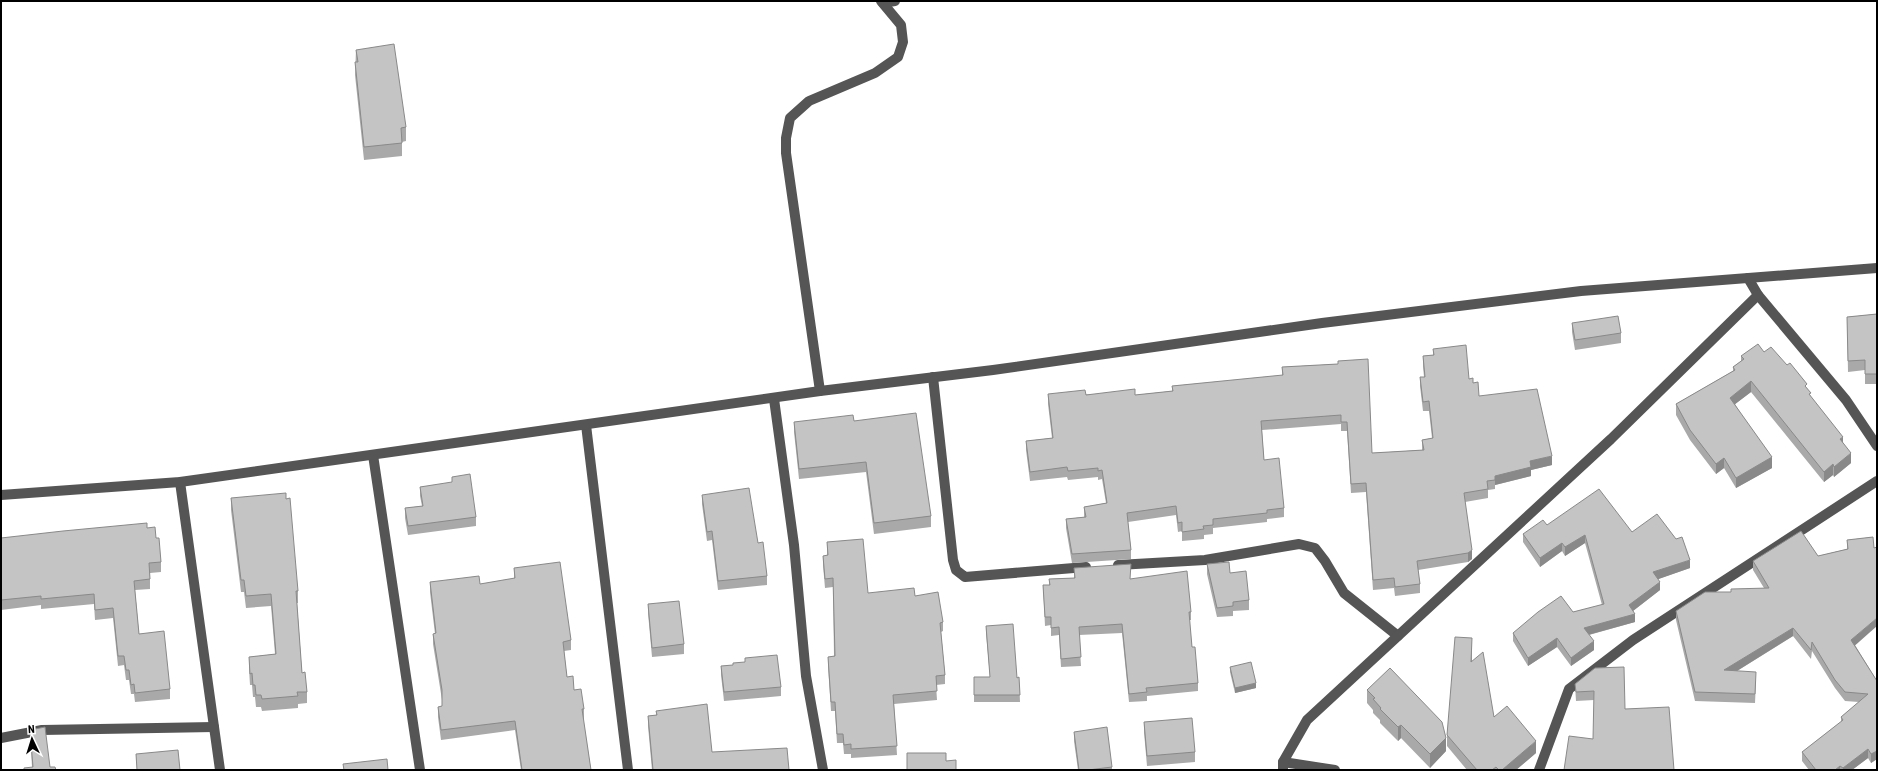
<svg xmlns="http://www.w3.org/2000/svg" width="1878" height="771" font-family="'Roboto Condensed',sans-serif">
<rect width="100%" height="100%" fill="#fff"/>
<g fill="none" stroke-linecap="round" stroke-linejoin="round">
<!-- minor -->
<g stroke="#555" stroke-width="10">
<polyline points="883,3 895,1"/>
<polyline points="1748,278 1758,295 1846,400 1877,446"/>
<polyline points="933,377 953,560 956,570 965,577 1086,567"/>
<polyline points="820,391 786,153 786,138 790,118 809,101 875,73 898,57 903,42 901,25 881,1"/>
<polyline points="774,399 794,545 806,676 823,770"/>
<polyline points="586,425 628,770"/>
<polyline points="373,455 420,770"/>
<polyline points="180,482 220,770"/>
<polyline points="1,495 180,482 820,391 993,370 1322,323 1581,291 1877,268"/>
<polyline points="1118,565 1205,560 1299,544 1315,548 1325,561 1344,593 1398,636"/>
<polyline points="1,738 42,730 214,727"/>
<polyline points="1283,762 1335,770"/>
<polyline points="1283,770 1283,762 1307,720 1611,439 1758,295"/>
<polyline points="1539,770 1569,689 1633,640 1877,481"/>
</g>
</g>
<!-- wall -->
<g fill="#a9a9a9">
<polygon points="356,50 406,127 406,141 402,142 402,156 364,160 355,75"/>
<polygon points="1877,314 1877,384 1865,384 1865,370 1848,372 1847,317"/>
<polygon points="1572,323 1621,333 1621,343 1575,350 1572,332"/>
<polygon points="1433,349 1469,379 1473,383 1479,396 1552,465 1531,470 1531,476 1495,485 1495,489 1488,490 1488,498 1465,502 1472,559 1468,562 1418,570 1420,584 1420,593 1395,596 1394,588 1373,590 1366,492 1351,493 1347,431 1341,431 1341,424 1262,430 1264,460 1284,508 1284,517 1267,519 1267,522 1213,528 1213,534 1204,535 1204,539 1182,541 1182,531 1178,532 1176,515 1128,522 1131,550 1131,559 1072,563 1066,528 1066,519 1084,517 1084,507 1106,503 1102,479 1098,480 1098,477 1068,480 1067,477 1030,481 1026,450 1026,441 1052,438 1048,404 1048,394 1135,395 1172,391 1172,386 1282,376 1282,367 1338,364 1372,453 1422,450 1422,440 1432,438 1429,411 1423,411 1420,386 1420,377 1424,377 1423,366 1423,356 1433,355"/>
<polygon points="1764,352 1807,388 1811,397 1843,443 1851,463 1834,477 1833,475 1824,482 1751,392 1735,404 1772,468 1736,488 1724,468 1716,474 1690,440 1676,415 1676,404 1733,371 1733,367 1741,361 1741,356"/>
<polygon points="854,421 931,516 931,527 874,534 866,472 799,479 794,432 794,422"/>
<polygon points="452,477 476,517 476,526 408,535 405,518 405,508 422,506 420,496 420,487 452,483"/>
<polygon points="702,495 758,543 767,576 767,585 718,590 712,540 707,541 702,504"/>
<polygon points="231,498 298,591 298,603 297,603 302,673 307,692 307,703 298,704 298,708 262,711 261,707 256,707 255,697 253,697 252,685 250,685 249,669 249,657 275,654 271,606 246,608 244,592 241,592 231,510"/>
<polygon points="1547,525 1632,532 1690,568 1658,579 1660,590 1633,611 1635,622 1589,635 1594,650 1571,666 1557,647 1528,666 1513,641 1513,633 1573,612 1602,605 1585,543 1565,556 1562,551 1540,567 1523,542 1523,534"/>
<polygon points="147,528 156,538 161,562 161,572 150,573 150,589 135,590 139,634 170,689 170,699 135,702 134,694 131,694 129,680 126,680 124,665 118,666 113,618 95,620 94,604 41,609 41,605 1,610 1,538"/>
<polygon points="1873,537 1855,645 1877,681 1877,759 1871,763 1868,758 1852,770 1809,770 1802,761 1802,752 1841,722 1841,717 1859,702 1845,701 1835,688 1812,651 1811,659 1793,636 1737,671 1756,681 1755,703 1695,701 1676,620 1676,611 1731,592 1764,588 1753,570 1753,561 1818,556 1847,549 1847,540"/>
<polygon points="827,542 868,593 915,596 943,622 943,631 941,632 945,675 945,684 936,685 937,700 894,704 897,755 851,758 851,754 844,754 843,743 837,743 835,711 831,711 828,666 828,657 834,656 833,587 825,588 823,565 823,556 827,555"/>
<polygon points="1207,564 1230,573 1249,600 1249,610 1233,611 1233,616 1217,617 1207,574"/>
<polygon points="514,568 571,640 571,650 564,651 567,677 584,709 584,719 583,719 591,770 521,770 515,730 441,740 438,717 438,707 442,706 442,700 433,644 433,634 435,634 430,592 430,582 480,584 514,579"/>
<polygon points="1074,568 1131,579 1191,612 1191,620 1189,620 1192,647 1198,683 1198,691 1147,696 1147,701 1129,702 1122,633 1079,635 1081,666 1061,667 1059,635 1051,636 1051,625 1045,626 1043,585 1049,585 1049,579 1074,578"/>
<polygon points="648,604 684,644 684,654 652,657 648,613"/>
<polygon points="1,624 2,630 2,639 1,639"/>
<polygon points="986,626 1017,678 1019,677 1020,702 974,702 974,677 990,677 986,633"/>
<polygon points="1472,650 1472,661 1494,717 1536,753 1516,770 1467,770 1447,746 1447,735"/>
<polygon points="721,666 781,687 781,696 724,701 721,675"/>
<polygon points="1230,667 1256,688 1235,693 1230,672"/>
<polygon points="1595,668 1594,700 1576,701 1575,684"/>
<polygon points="1367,690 1446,751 1430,768 1401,738 1398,741 1380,723 1380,720 1373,713 1373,710 1367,703"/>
<polygon points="656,711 712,752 789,770 652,770 648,726 648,716 656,715"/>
<polygon points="1144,722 1195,752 1195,762 1147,766 1144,732"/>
<polygon points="30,730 50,767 32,767"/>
<polygon points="1074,732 1112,767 1112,770 1078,770 1074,741"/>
<polygon points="136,754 180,770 137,770"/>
</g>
<!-- shaded-wall -->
<g fill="#898989">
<polygon points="1751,381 1751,392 1730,408 1730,398"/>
<polygon points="1843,437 1843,447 1840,439"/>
<polygon points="1851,453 1851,463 1834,477 1834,467"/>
<polygon points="1552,456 1552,465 1531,470 1531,476 1495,485 1495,476 1530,461"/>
<polygon points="1772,457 1772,468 1736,488 1736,478"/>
<polygon points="1724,458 1724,468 1716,474 1716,464"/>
<polygon points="1833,464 1833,475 1824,482 1824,472"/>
<polygon points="1585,535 1585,543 1565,556 1565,547"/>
<polygon points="1562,543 1562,551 1540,567 1540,558"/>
<polygon points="1472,550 1472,559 1468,562 1468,553"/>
<polygon points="1690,560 1690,568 1653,581 1653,572"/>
<polygon points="1660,582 1660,590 1629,614 1629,605"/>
<polygon points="1635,614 1635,622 1584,636 1584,628"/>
<polygon points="1877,618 1877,626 1851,649 1851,640"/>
<polygon points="1793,628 1793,636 1724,679 1724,670"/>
<polygon points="1472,638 1472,650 1471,673 1471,662"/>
<polygon points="1557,638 1557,647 1528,666 1528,658"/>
<polygon points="1594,641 1594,650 1571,666 1571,658"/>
<polygon points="1256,683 1256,688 1235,693 1235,688"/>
<polygon points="1401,725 1401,738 1398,741 1398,727"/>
<polygon points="1446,738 1446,751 1430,768 1430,754"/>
<polygon points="1536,741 1536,753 1516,770 1502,770"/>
<polygon points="1868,749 1868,758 1852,770 1843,770 1843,768"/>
<polygon points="1877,751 1877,759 1871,763 1871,754"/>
<polygon points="1840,766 1840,770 1835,770"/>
</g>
<!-- building -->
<g fill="#c4c4c4" stroke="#898989">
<polygon points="394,44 406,127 401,128 402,143 364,147 355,62 358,62 356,50"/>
<polygon points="1877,314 1877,374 1865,374 1865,360 1848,361 1847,317"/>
<polygon points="1618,316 1621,333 1575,340 1572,323"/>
<polygon points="1758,344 1764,352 1771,347 1787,365 1790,363 1807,384 1805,386 1811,393 1809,394 1843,437 1840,439 1851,453 1834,467 1833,464 1824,472 1751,381 1730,398 1772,457 1736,478 1724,458 1716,464 1690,430 1676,404 1735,370 1733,367 1744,359 1741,356"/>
<polygon points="1466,345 1469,379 1473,378 1473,383 1478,382 1479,396 1537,389 1552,456 1530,461 1531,467 1495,476 1495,480 1487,481 1488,489 1464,493 1472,550 1468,553 1417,561 1420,584 1395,587 1394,578 1373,580 1366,483 1351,484 1347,422 1341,422 1341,415 1261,421 1264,460 1279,458 1284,508 1267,510 1267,513 1213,519 1213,525 1203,526 1204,529 1182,532 1182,522 1178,523 1176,506 1127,513 1131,550 1072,554 1066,519 1086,517 1084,507 1107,503 1102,470 1098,471 1098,468 1068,471 1067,467 1030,472 1026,441 1053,438 1048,394 1085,390 1086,395 1135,389 1135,395 1173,391 1172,386 1283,375 1282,367 1338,364 1338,361 1368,359 1372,453 1424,450 1422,440 1433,438 1429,401 1423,402 1420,377 1425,377 1423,356 1434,355 1433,349"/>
<polygon points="916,413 931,516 874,523 866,462 799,469 794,422 853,415 854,421"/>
<polygon points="470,474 476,517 408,526 405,508 423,506 420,487 452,482 452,477"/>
<polygon points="749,488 758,543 763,542 767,576 718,581 712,531 707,532 702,495"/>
<polygon points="1599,489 1632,532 1657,514 1676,539 1682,537 1690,560 1653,572 1660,582 1629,605 1635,614 1584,628 1594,641 1571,658 1557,638 1528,658 1513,633 1538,612 1561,596 1573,612 1604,604 1585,535 1565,547 1562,543 1540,558 1523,534 1543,520 1547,525"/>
<polygon points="286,493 286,499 290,498 298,591 296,591 302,673 305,672 307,692 297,692 298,696 262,699 261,695 256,695 255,685 253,685 252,673 250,674 249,657 276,654 271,594 246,596 244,580 241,580 231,498"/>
<polygon points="147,523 147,528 155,527 156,538 159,538 161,562 149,563 150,579 134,581 139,634 164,631 170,689 135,693 134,684 131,685 129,670 126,670 124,656 118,656 113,608 95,610 94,594 41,599 41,596 1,600 1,538 63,531"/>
<polygon points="1801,531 1818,556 1848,549 1847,540 1873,537 1874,548 1877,547 1877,618 1851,640 1877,681 1877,751 1871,754 1868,749 1843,768 1840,766 1835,770 1816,770 1802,752 1843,720 1841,717 1868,694 1845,692 1835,680 1812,642 1811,650 1793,628 1724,670 1756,672 1755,694 1695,692 1676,611 1705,592 1731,592 1731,589 1769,588 1753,561"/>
<polygon points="863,539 868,593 914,588 915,596 938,592 943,622 940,623 945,675 936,676 937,691 893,695 897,746 851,749 851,744 844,745 843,734 837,734 835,702 831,702 828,657 835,656 833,578 825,579 823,556 828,555 827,542"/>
<polygon points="560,562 571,640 563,642 567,677 573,676 574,690 581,689 584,709 582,709 591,770 522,770 515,721 441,730 438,707 442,706 442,690 433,634 436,633 430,582 479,576 480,584 515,578 514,568"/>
<polygon points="1229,562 1230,573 1246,571 1249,600 1233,602 1233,606 1217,608 1207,564"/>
<polygon points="1131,564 1130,579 1187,571 1191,612 1189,612 1192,647 1195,647 1198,683 1146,688 1147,692 1129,694 1122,624 1079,627 1081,657 1061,659 1059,627 1051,628 1051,617 1045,617 1043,585 1050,585 1049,579 1075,578 1074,568"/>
<polygon points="679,601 684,644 652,648 648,604"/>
<polygon points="1013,624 1017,678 1019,677 1020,695 974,695 974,677 990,677 986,626"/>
<polygon points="1455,637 1472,638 1471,662 1483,652 1494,717 1507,706 1536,741 1502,770 1499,770 1496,767 1492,770 1477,770 1447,735"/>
<polygon points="777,655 781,687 724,692 721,666 733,665 733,663 745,662 745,658"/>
<polygon points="1251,662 1256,683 1235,688 1230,667"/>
<polygon points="1624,667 1625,709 1669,707 1674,770 1564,770 1569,736 1593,739 1594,691 1576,692 1575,684 1595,668"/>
<polygon points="1390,668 1442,722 1446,738 1430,754 1401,725 1398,727 1380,709 1381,708 1373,699 1375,698 1367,690"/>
<polygon points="707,704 712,752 787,748 789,770 653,770 648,716 657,715 656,711"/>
<polygon points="1192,718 1195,752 1147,756 1144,722"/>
<polygon points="45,727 50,767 55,767 56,770 24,770 24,768 33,767 30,730"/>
<polygon points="1107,727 1112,767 1088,770 1079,770 1074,732"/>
<polygon points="178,750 180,770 137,770 136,754"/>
<polygon points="907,753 946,753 946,761 956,760 956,770 907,770"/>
<polygon points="387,759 388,770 344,770 343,764"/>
</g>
<!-- border -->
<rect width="1878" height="771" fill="none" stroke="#000000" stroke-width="4"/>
<!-- north arrow -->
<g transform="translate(32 739) rotate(356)" stroke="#ffffff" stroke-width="3" paint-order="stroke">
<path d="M0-3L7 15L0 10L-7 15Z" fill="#000000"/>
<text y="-6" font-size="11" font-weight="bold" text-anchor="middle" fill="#000000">N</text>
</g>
</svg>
